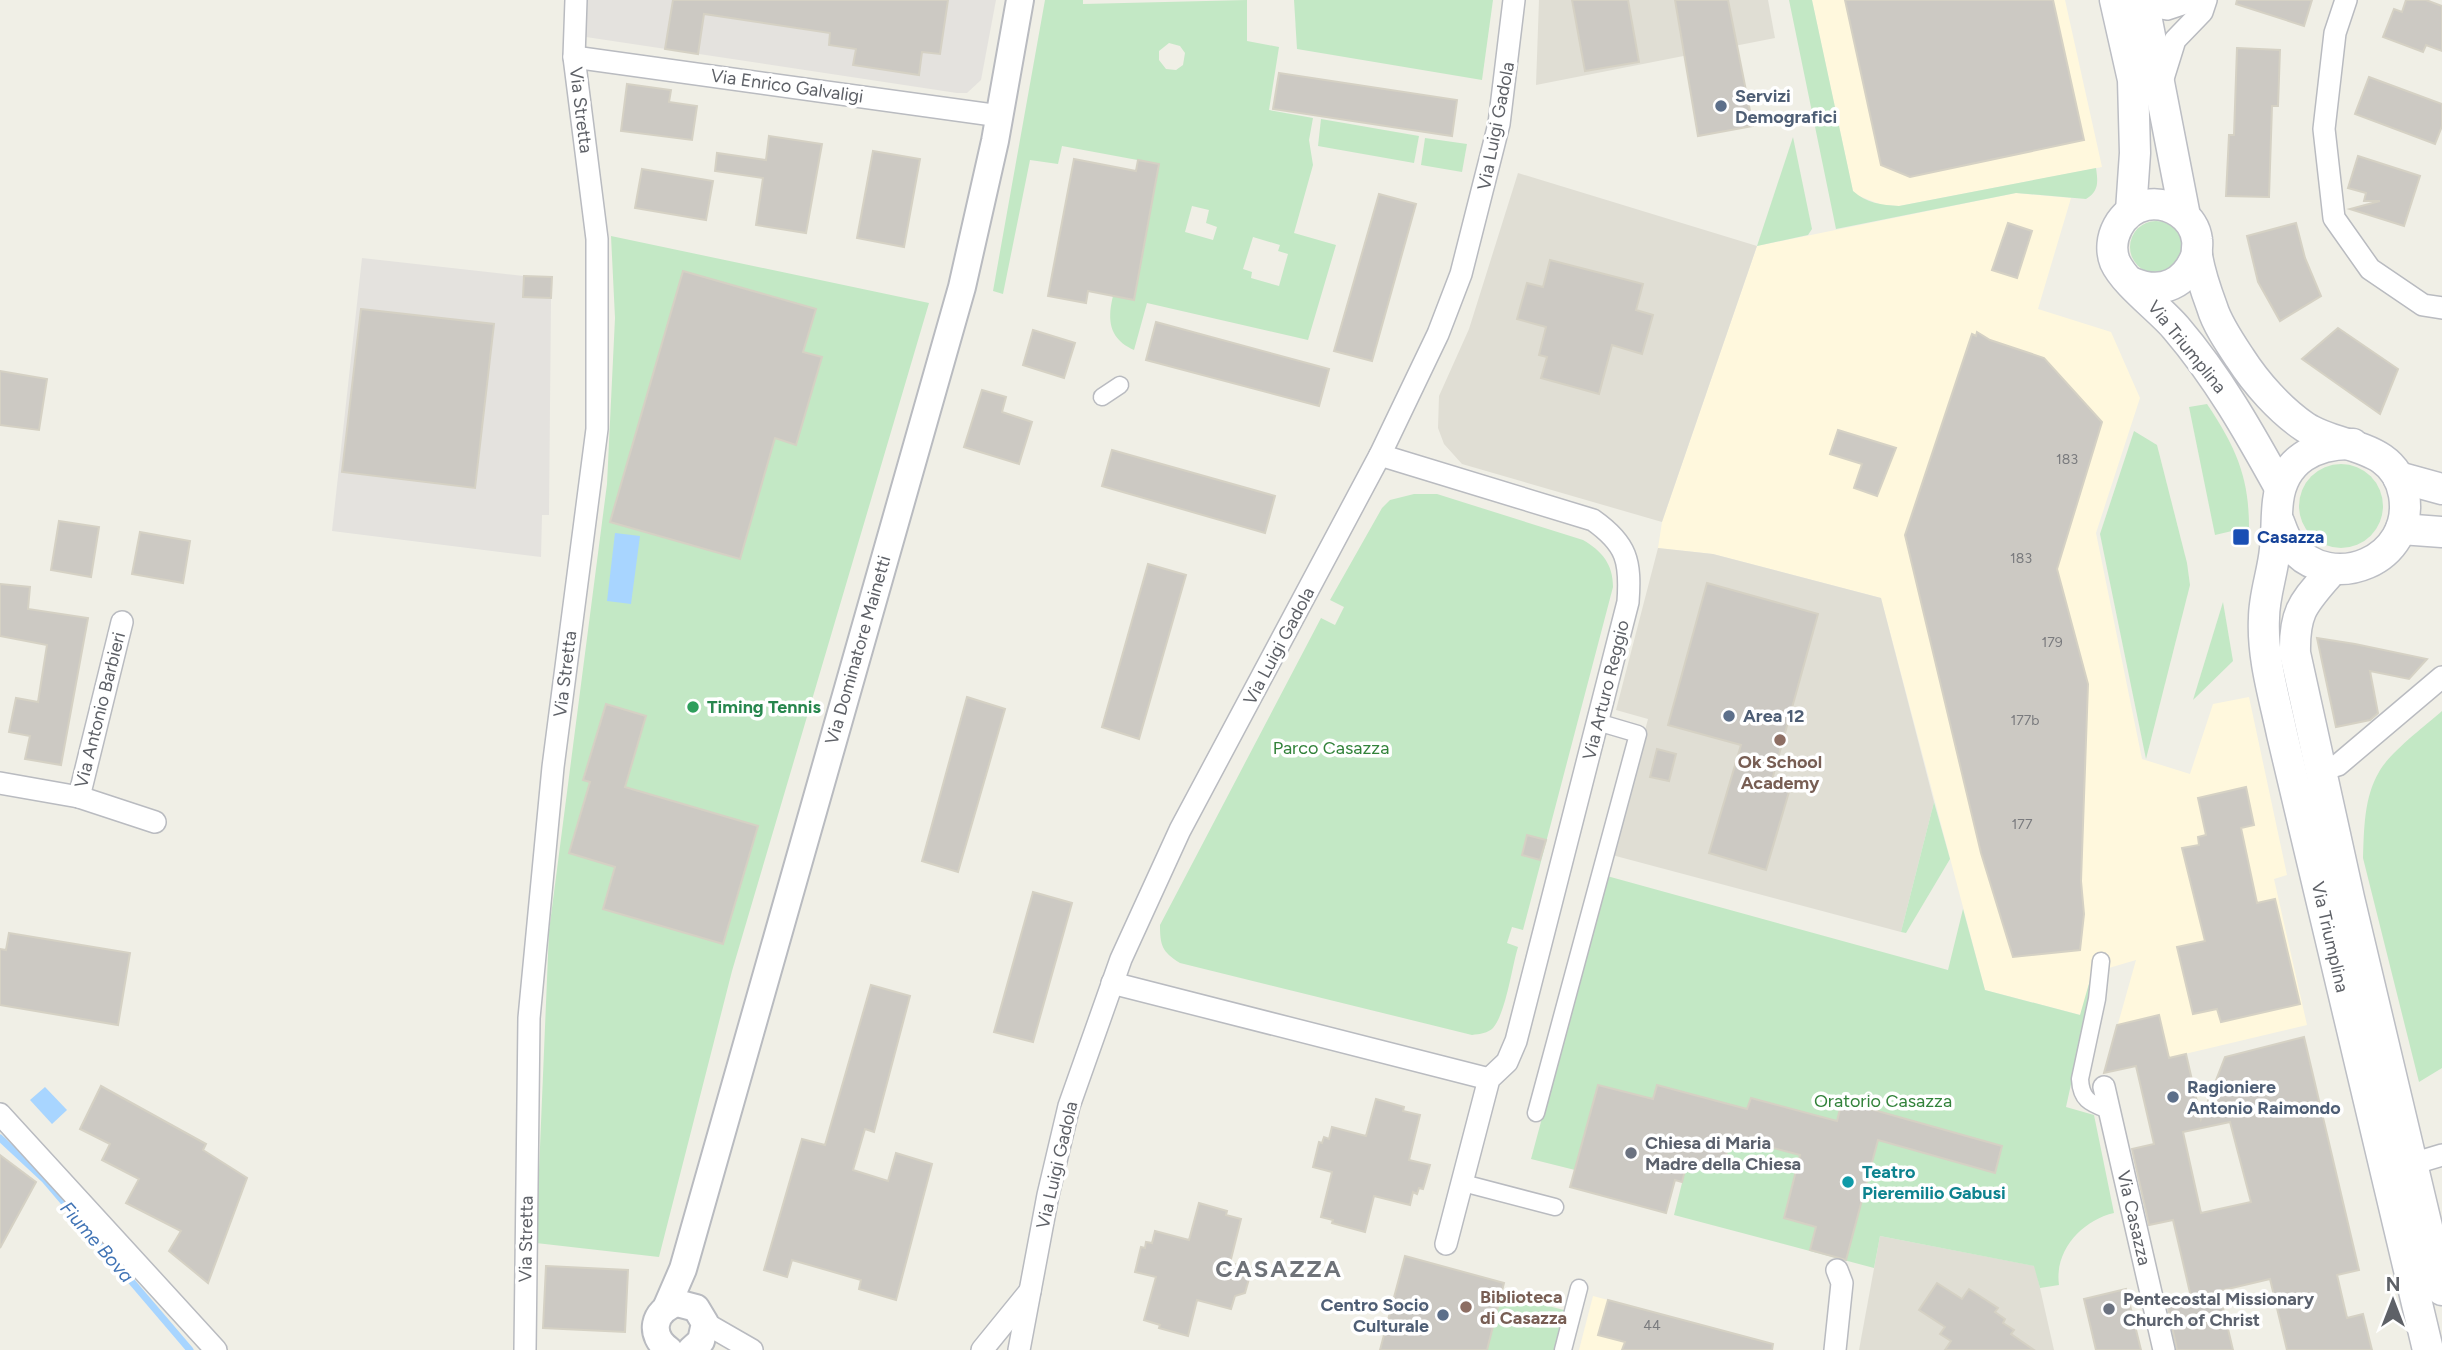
<svg xmlns="http://www.w3.org/2000/svg" width="2442" height="1350" font-family="Figtree,sans-serif">
<rect width="100%" height="100%" fill="#f0efe6"/>
<!-- commercial -->
<g fill="#fff8dd">
<polygon points="1812,0 2065,0 2102,167 1899,206 1882,205 1859,196 1853,191"/>
<polygon points="2016,193 2071,198 2038,309 2111,332 2140,398 2096,533 2142,759 2190,774 2213,704 2249,697 2287,875 2274,879 2307,1025 2109,1072 2107,1063 2136,960 2092,973 2081,1015 1985,990 1881,598 1713,554 1658,548 1662,522 1757,246"/>
<polygon points="1593,1296 1743,1336 1740,1350 1579,1350"/>
</g>
<!-- industrial -->
<g fill="#e4e2de">
<polygon points="587,0 996,0 981,80 967,93 957,93 586,37"/>
<polygon points="362,258 524,276 523,297 551,298 549,515 542,515 541,557 332,531"/>
</g>
<!-- education -->
<g fill="#e0ded4">
<polygon points="1539,0 1768,0 1775,38 1536,85"/>
<polygon points="1518,173 1757,246 1662,522 1462,464 1444,444 1438,428 1439,396 1469,329"/>
<polygon points="1658,548 1713,554 1881,598 1934,802 1901,932 1612,855 1648,719 1616,710"/>
<polygon points="1880,1236 2035,1266 2054,1350 1859,1350"/>
</g>
<!-- green -->
<g fill="#c3e8c5" fill-rule="evenodd">
<path d="M1045,0H1083V4L1247,0V41L1279,47L1269,110L1313,118L1309,140L1313,165L1294,233L1336,245L1308,340L1147,303L1134,350C1109,339 1107,320 1113,296L1134,299L1159,164L1062,146L1058,164L1030,160L1003,294L993,291ZM1169,43L1180,46L1185,53L1183,65L1176,70L1166,69L1159,60V51ZM1192,206L1209,210L1206,223L1217,227L1213,240L1185,232ZM1253,237L1280,245L1278,251L1288,254L1279,286L1251,278L1252,272L1243,269Z"/>
<polygon points="1294,0 1493,0 1482,80 1297,49"/>
<path d="M1789,0H1812L1853,191C1866,203 1882,205 1899,206L2096,168C2098,182 2099,191 2086,199L2016,193L1836,229Z"/>
<polygon points="1321,119 1419,136 1414,163 1318,146"/>
<polygon points="1793,137 1812,229 1808,235 1757,246"/>
<polygon points="1425,138 1467,144 1462,172 1421,165"/>
<circle cx="2156" cy="247" r="26"/>
<polygon points="611,236 929,303 732,971 659,1257 536,1243 549,931 607,484 615,318"/>
<path d="M2207,404C2235,446 2249,476 2249,527L2215,535L2189,407Z"/>
<polygon points="2134,431 2157,445 2187,563 2190,585 2146,759 2100,534"/>
<circle cx="2341" cy="506" r="42"/>
<path d="M1414,494H1437L1583,540C1602,551 1613,564 1613,587L1523,930L1512,927L1507,943L1518,947C1512,966 1506,1013 1493,1028C1488,1033 1480,1034 1472,1035L1180,963C1162,952 1160,945 1160,925L1321,618L1335,625L1344,607L1330,600L1382,508L1390,500Z"/>
<polygon points="2223,602 2233,661 2193,700"/>
<path d="M2442,711V1068L2419,1082L2363,858C2364,829 2364,797 2379,772C2390,752 2424,727 2442,711Z"/>
<polygon points="1934,802 1950,859 1906,933 1901,932"/>
<path d="M1607,876L1948,970L1963,909L1985,990L2080,1015L2092,973L2094,980L2066,1107L2094,1115L2114,1213C2083,1220 2054,1250 2059,1285L2040,1288L2034,1266L1880,1236L1874,1268L1674,1215L1688,1159L1724,1163L1728,1147L1711,1142L1747,1109L1657,1085L1653,1099L1598,1085L1575,1170L1531,1159Z"/>
<polygon points="1502,1294 1564,1310 1554,1350 1487,1350"/>
</g>
<!-- water -->
<g fill="#a8d5ff">
<polygon points="615,533 640,536 631,604 607,601"/>
<polygon points="45,1087 67,1110 52,1124 30,1100"/>
</g>
<g fill="none" stroke-linecap="round" stroke-linejoin="round">
<!-- stream -->
<polyline stroke="#a8d5ff" stroke-width="7" points="0,1138 45,1180 190,1350"/>
</g>
<!-- building -->
<g fill="#ccc9c3" stroke="#d5d1c4" stroke-width="2" fill-rule="evenodd">
<polygon points="673,0 948,0 940,54 922,52 919,75 853,65 856,49 829,45 830,33 704,14 698,54 665,49"/>
<polygon points="1572,0 1628,0 1639,62 1585,71"/>
<polygon points="1675,0 1728,0 1753,126 1698,136"/>
<polygon points="1845,0 2053,0 2084,140 1910,177 1881,165"/>
<polygon points="2237,0 2312,0 2304,26 2236,4"/>
<polygon points="2406,0 2426,0 2442,6 2442,51 2426,45 2423,52 2383,37 2394,9 2402,12"/>
<polygon points="2237,48 2280,50 2278,106 2272,106 2269,197 2226,196 2229,135 2234,135"/>
<polygon points="1279,73 1457,100 1452,136 1273,109"/>
<polygon points="2369,77 2442,104 2442,126 2435,144 2355,114"/>
<polygon points="627,84 671,90 669,102 697,106 692,140 621,131"/>
<polygon points="769,136 822,144 806,233 756,225 763,178 715,171 717,153 766,160"/>
<polygon points="873,151 920,159 904,247 857,238"/>
<polygon points="2358,156 2420,176 2404,226 2350,209 2380,201 2364,201 2366,193 2348,188"/>
<polygon points="1074,159 1136,171 1138,160 1159,164 1134,300 1088,291 1086,303 1048,296"/>
<polygon points="642,169 713,181 706,220 635,208"/>
<polygon points="1379,194 1416,204 1372,361 1334,351"/>
<polygon points="2008,223 2032,231 2017,278 1992,270"/>
<polygon points="2296,223 2305,258 2321,296 2280,321 2258,282 2247,236"/>
<polygon points="1550,260 1643,284 1636,310 1653,315 1642,354 1612,345 1599,394 1541,378 1547,357 1539,355 1546,327 1517,319 1527,283 1543,287"/>
<polygon points="683,271 816,309 803,352 822,357 796,445 775,438 740,559 610,522"/>
<polygon points="524,276 552,277 551,298 523,297"/>
<polygon points="361,309 494,324 475,488 342,472"/>
<polygon points="1156,322 1329,369 1319,406 1146,360"/>
<polygon points="2338,328 2398,369 2380,414 2302,359"/>
<polygon points="1033,330 1075,343 1064,378 1023,365"/>
<polygon points="1977,332 1990,340 2044,358 2102,422 2057,569 2088,684 2081,881 2084,914 2080,950 2013,957 1981,853 1905,535 1972,334 1976,336"/>
<polygon points="0,371 47,379 39,430 0,425"/>
<polygon points="982,390 1006,397 1002,412 1032,422 1019,464 964,447"/>
<polygon points="1838,430 1896,448 1877,496 1854,488 1862,464 1830,454"/>
<polygon points="1112,450 1275,496 1265,533 1102,486"/>
<polygon points="59,521 99,527 91,577 51,570"/>
<polygon points="140,532 190,541 183,583 132,574"/>
<polygon points="1148,564 1186,575 1139,739 1102,727"/>
<polygon points="1707,583 1818,614 1772,780 1791,785 1766,870 1709,853 1741,745 1668,725"/>
<polygon points="0,584 30,587 28,609 88,618 61,765 25,759 30,736 9,732 16,698 38,702 47,645 0,636"/>
<polygon points="2317,638 2355,644 2427,659 2409,679 2370,671 2378,713 2370,720 2336,727"/>
<polygon points="967,697 1005,709 958,872 922,861"/>
<polygon points="606,704 646,716 625,787 758,826 723,944 603,909 615,867 569,853 590,782 583,780"/>
<polygon points="1657,749 1676,754 1669,781 1650,777"/>
<polygon points="2246,787 2254,825 2241,828 2257,903 2275,899 2300,1004 2221,1022 2217,1009 2193,1014 2177,947 2205,941 2182,848 2199,845 2198,837 2206,835 2198,798"/>
<polygon points="1527,835 1546,840 1540,860 1522,855"/>
<polygon points="1033,892 1072,903 1033,1042 994,1032"/>
<polygon points="9,933 130,953 118,1025 0,1005 0,949 6,950"/>
<polygon points="871,985 910,996 874,1132 865,1129 853,1170 888,1181 896,1153 932,1164 896,1300 859,1289 861,1280 792,1260 787,1277 764,1270 802,1139 825,1145"/>
<path d="M2159,1015L2169,1058L2186,1054L2201,1119L2225,1057L2304,1037L2359,1270L2337,1275L2347,1318L2363,1314L2372,1350H2287L2270,1279L2219,1291L2233,1350H2177L2167,1303L2191,1297L2173,1220L2149,1225L2132,1149L2154,1144L2136,1066L2104,1073L2117,1025ZM2230,1122L2251,1202L2201,1213L2183,1132Z"/>
<polygon points="1598,1085 1653,1099 1657,1085 1747,1109 1751,1098 1837,1121 1842,1101 2002,1146 1995,1173 1878,1140 1846,1260 1810,1250 1816,1227 1784,1218 1800,1155 1731,1137 1724,1163 1707,1158 1705,1163 1688,1159 1682,1182 1675,1180 1666,1213 1570,1187"/>
<polygon points="101,1086 206,1144 203,1150 247,1178 208,1283 169,1251 181,1231 126,1203 139,1179 102,1160 110,1144 80,1129"/>
<polygon points="1376,1099 1404,1107 1403,1111 1420,1115 1409,1160 1430,1165 1423,1189 1419,1188 1417,1194 1413,1192 1410,1205 1374,1196 1365,1232 1332,1223 1333,1220 1321,1217 1332,1172 1313,1167 1319,1142 1322,1143 1324,1137 1329,1139 1332,1127 1366,1136"/>
<polygon points="0,1155 36,1182 0,1248"/>
<polygon points="1199,1203 1227,1211 1226,1215 1241,1219 1230,1263 1252,1268 1245,1293 1235,1296 1231,1309 1197,1300 1188,1336 1159,1328 1160,1325 1144,1320 1156,1277 1135,1272 1141,1247 1145,1248 1146,1242 1152,1243 1155,1231 1189,1240"/>
<polygon points="1405,1256 1504,1283 1487,1350 1380,1350"/>
<polygon points="546,1266 628,1270 625,1332 543,1328"/>
<polygon points="1937,1283 1962,1299 1969,1289 1998,1308 1995,1312 2005,1319 2003,1323 2014,1330 2011,1334 2034,1350 1945,1350 1951,1341 1940,1334 1945,1327 1919,1310"/>
<polygon points="2126,1289 2141,1350 2096,1350 2084,1299"/>
<polygon points="1608,1300 1773,1344 1772,1350 1622,1350 1625,1342 1598,1335"/>
</g>
<g fill="none" stroke-linecap="round" stroke-linejoin="round">
<defs>
<g id="pedestrian">
<polyline points="1102,397 1120,385"/>
<path d="M2101,961L2097,999L2080,1079C2081,1100 2090,1103 2108,1110"/>
<polyline points="1536,1113 1638,734 1604,724"/>
<polyline points="1463,1183 1555,1207"/>
<polyline points="1563,1350 1579,1288"/>
</g>
<g id="minor">
<polyline points="2346,0 2335,33 2324,129 2334,218 2370,269 2423,305 2442,308"/>
<polyline points="2144,5 2167,9 2194,0"/>
<polyline points="574,57 1000,116"/>
<polyline points="2161,85 2175,40 2202,12 2206,0"/>
<path d="M1380,455L1593,520C1627,544 1631,561 1628,602L1516,1041L1507,1062L1489,1079L1446,1244"/>
<polyline points="2321,770 2338,765 2442,677"/>
<polyline points="0,783 79,797 155,822"/>
<polyline points="79,797 122,622"/>
<polyline points="1112,983 1489,1079"/>
<polyline points="2104,1087 2164,1350"/>
<polyline points="0,1114 216,1350"/>
<polyline points="2412,1164 2442,1155"/>
<polyline points="705,1323 752,1350"/>
<polyline points="525,1350 529,1018 553,767 597,429 597,239 574,57 576,0"/>
<polyline points="982,1350 1030,1291"/>
<polyline points="1019,1350 1048,1195 1069,1106 1121,959 1180,830 1380,455 1438,334 1461,274 1499,124 1514,0"/>
<polyline points="1835,1350 1842,1283 1837,1270"/>
</g>
<g id="tertiary">
<polyline points="667,1306 683,1269 962,287 995,141 1020,0"/>
<path d="M669,1350C648,1335 653,1311 677,1303L696,1308L705,1323L701,1341L691,1350"/>
</g>
<g id="secondary">
<polyline points="2115,0 2133,80 2135,153 2131,211"/>
<polyline points="2143,0 2185,216"/>
<path d="M2133,283C2162,295 2186,284 2197,254"/>
<path d="M2353,444C2315,443 2283,460 2278,501C2276,517 2277,533 2275,549C2273,572 2264,595 2264,618C2262,657 2274,696 2282,734L2428,1350"/>
<polyline points="2398,477 2442,489"/>
<path d="M2279,522C2282,530 2285,540 2291,546C2332,595 2415,560 2404,495C2395,442 2340,450 2305,427C2280,410 2256,383 2240,358C2230,343 2217,324 2212,307C2206,291 2200,273 2197,256C2196,251 2198,245 2197,240C2194,216 2169,201 2146,205C2121,210 2106,239 2115,262C2125,284 2160,309 2176,328C2218,377 2249,432 2280,488"/>
<polyline points="2401,529 2442,532"/>
<path d="M2332,570C2305,602 2294,609 2295,653L2349,898L2442,1290"/>
</g>
</defs>
<!-- pedestrian casing -->
<use href="#pedestrian" stroke="#b9bbc0" stroke-width="19"/>
<!-- minor casing -->
<use href="#minor" stroke="#b9bbc0" stroke-width="24"/>
<!-- tertiary casing -->
<use href="#tertiary" stroke="#b9bbc0" stroke-width="30"/>
<!-- secondary casing -->
<use href="#secondary" stroke="#bcbec4" stroke-width="33"/>
<!-- pedestrian -->
<use href="#pedestrian" stroke="#fff" stroke-width="16"/>
<!-- minor -->
<use href="#minor" stroke="#fff" stroke-width="21"/>
<!-- tertiary -->
<use href="#tertiary" stroke="#fff" stroke-width="26"/>
<!-- secondary -->
<use href="#secondary" stroke="#fff" stroke-width="30"/>
</g>
<!-- markers -->
<g fill="#5c6f8a" stroke="#fff" stroke-width="2.5">
<circle cx="1721" cy="106" r="7"/>
<circle cx="1729" cy="716" r="7"/>
<circle cx="2173" cy="1097" r="7"/>
<circle cx="1443" cy="1315" r="7"/>
</g>
<rect fill="#1a4fb4" stroke="#fff" stroke-width="2.5" x="2232" y="528" width="18" height="18" rx="3.5"/>
<circle fill="#2e9e5b" stroke="#fff" stroke-width="2.5" cx="693" cy="707" r="7"/>
<g fill="#8d6e63" stroke="#fff" stroke-width="2.5">
<circle cx="1780" cy="740" r="7"/>
<circle cx="1466" cy="1307" r="7"/>
</g>
<g fill="#6b7280" stroke="#fff" stroke-width="2.5">
<circle cx="1631" cy="1153" r="7"/>
<circle cx="2109" cy="1309" r="7"/>
</g>
<circle fill="#0f9aa8" stroke="#fff" stroke-width="2.5" cx="1848" cy="1182" r="7"/>
<g text-anchor="middle" dominant-baseline="central" stroke-width="7" stroke-linejoin="round" paint-order="stroke">
<!-- number labels -->
<g font-size="14" fill="#7a7b7e">
<text x="2067" y="459">183</text>
<text x="2021" y="558">183</text>
<text x="2052" y="642">179</text>
<text x="2025" y="720">177b</text>
<text x="2022" y="824">177</text>
<text x="1652" y="1325">44</text>
</g>
<!-- street labels -->
<g font-size="18" fill="#5e6167" stroke="#fff">
<text transform="translate(787 86) rotate(8)">Via Enrico Galvaligi</text>
<text transform="translate(581 110) rotate(83)">Via Stretta</text>
<text transform="translate(1496 126) rotate(-79)">Via Luigi Gadola</text>
<text transform="translate(2187 347) rotate(51)">Via Triumplina</text>
<text transform="translate(1279 646) rotate(-62)">Via Luigi Gadola</text>
<text transform="translate(858 650) rotate(-74)">Via Dominatore Mainetti</text>
<text transform="translate(565 674) rotate(-83)">Via Stretta</text>
<text transform="translate(1606 690) rotate(-76)">Via Arturo Reggio</text>
<text transform="translate(100 710) rotate(-76)">Via Antonio Barbieri</text>
<text transform="translate(2330 937) rotate(77)">Via Triumplina</text>
<text transform="translate(1057 1165) rotate(-77)">Via Luigi Gadola</text>
<text transform="translate(2134 1218) rotate(77)">Via Casazza</text>
<text transform="translate(526 1239) rotate(-89)">Via Stretta</text>
</g>
<!-- service labels -->
<g font-size="18" font-weight="bold" fill="#4e5e75" stroke="#fff" text-anchor="start">
<text x="1735" y="96">Servizi<tspan x="1735" dy="21">Demografici</tspan></text>
<text x="1743" y="716">Area 12</text>
<text x="2187" y="1087">Ragioniere<tspan x="2187" dy="21">Antonio Raimondo</tspan></text>
<text x="1429" y="1305" text-anchor="end">Centro Socio<tspan x="1429" dy="21">Culturale</tspan></text>
</g>
<!-- transit labels -->
<g font-size="18" font-weight="bold" fill="#164399" stroke="#fff" text-anchor="start">
<text x="2257" y="537">Casazza</text>
</g>
<!-- leisure labels -->
<g font-size="18" font-weight="bold" fill="#27864d" stroke="#fff" text-anchor="start">
<text x="707" y="707">Timing Tennis</text>
</g>
<!-- park labels -->
<g font-size="18" fill="#32823a" stroke="#fff">
<text x="1331" y="748">Parco Casazza</text>
<text x="1883" y="1101">Oratorio Casazza</text>
</g>
<!-- education labels -->
<g font-size="18" font-weight="bold" fill="#785e54" stroke="#fff">
<text x="1780" y="762">Ok School<tspan x="1780" dy="21">Academy</tspan></text>
<text x="1480" y="1297" text-anchor="start">Biblioteca<tspan x="1480" dy="21">di Casazza</tspan></text>
</g>
<!-- worship labels -->
<g font-size="18" font-weight="bold" fill="#5b616d" stroke="#fff" text-anchor="start">
<text x="1645" y="1143">Chiesa di Maria<tspan x="1645" dy="21">Madre della Chiesa</tspan></text>
<text x="2123" y="1299">Pentecostal Missionary<tspan x="2123" dy="21">Church of Christ</tspan></text>
</g>
<!-- culture labels -->
<g font-size="18" font-weight="bold" fill="#0d838f" stroke="#fff" text-anchor="start">
<text x="1862" y="1172">Teatro<tspan x="1862" dy="21">Pieremilio Gabusi</tspan></text>
</g>
<!-- water labels -->
<g font-size="19" font-style="italic" fill="#4174b5" stroke="#fff">
<text transform="translate(97 1242) rotate(49)">Fiume Bova</text>
</g>
<!-- district labels -->
<g font-size="24" font-weight="bold" letter-spacing="2" fill="#6f7379" stroke="#fff">
<text x="1279" y="1268">CASAZZA</text>
</g>
</g>
<!-- north arrow -->
<g transform="translate(2393 1301)" stroke="#ffffff" stroke-width="5" paint-order="stroke">
<path d="M0-5L12 26L0 18L-12 26Z" fill="#5e6167"/>
<text y="-10" font-size="19" font-weight="bold" text-anchor="middle" fill="#5e6167">N</text>
</g>
</svg>
